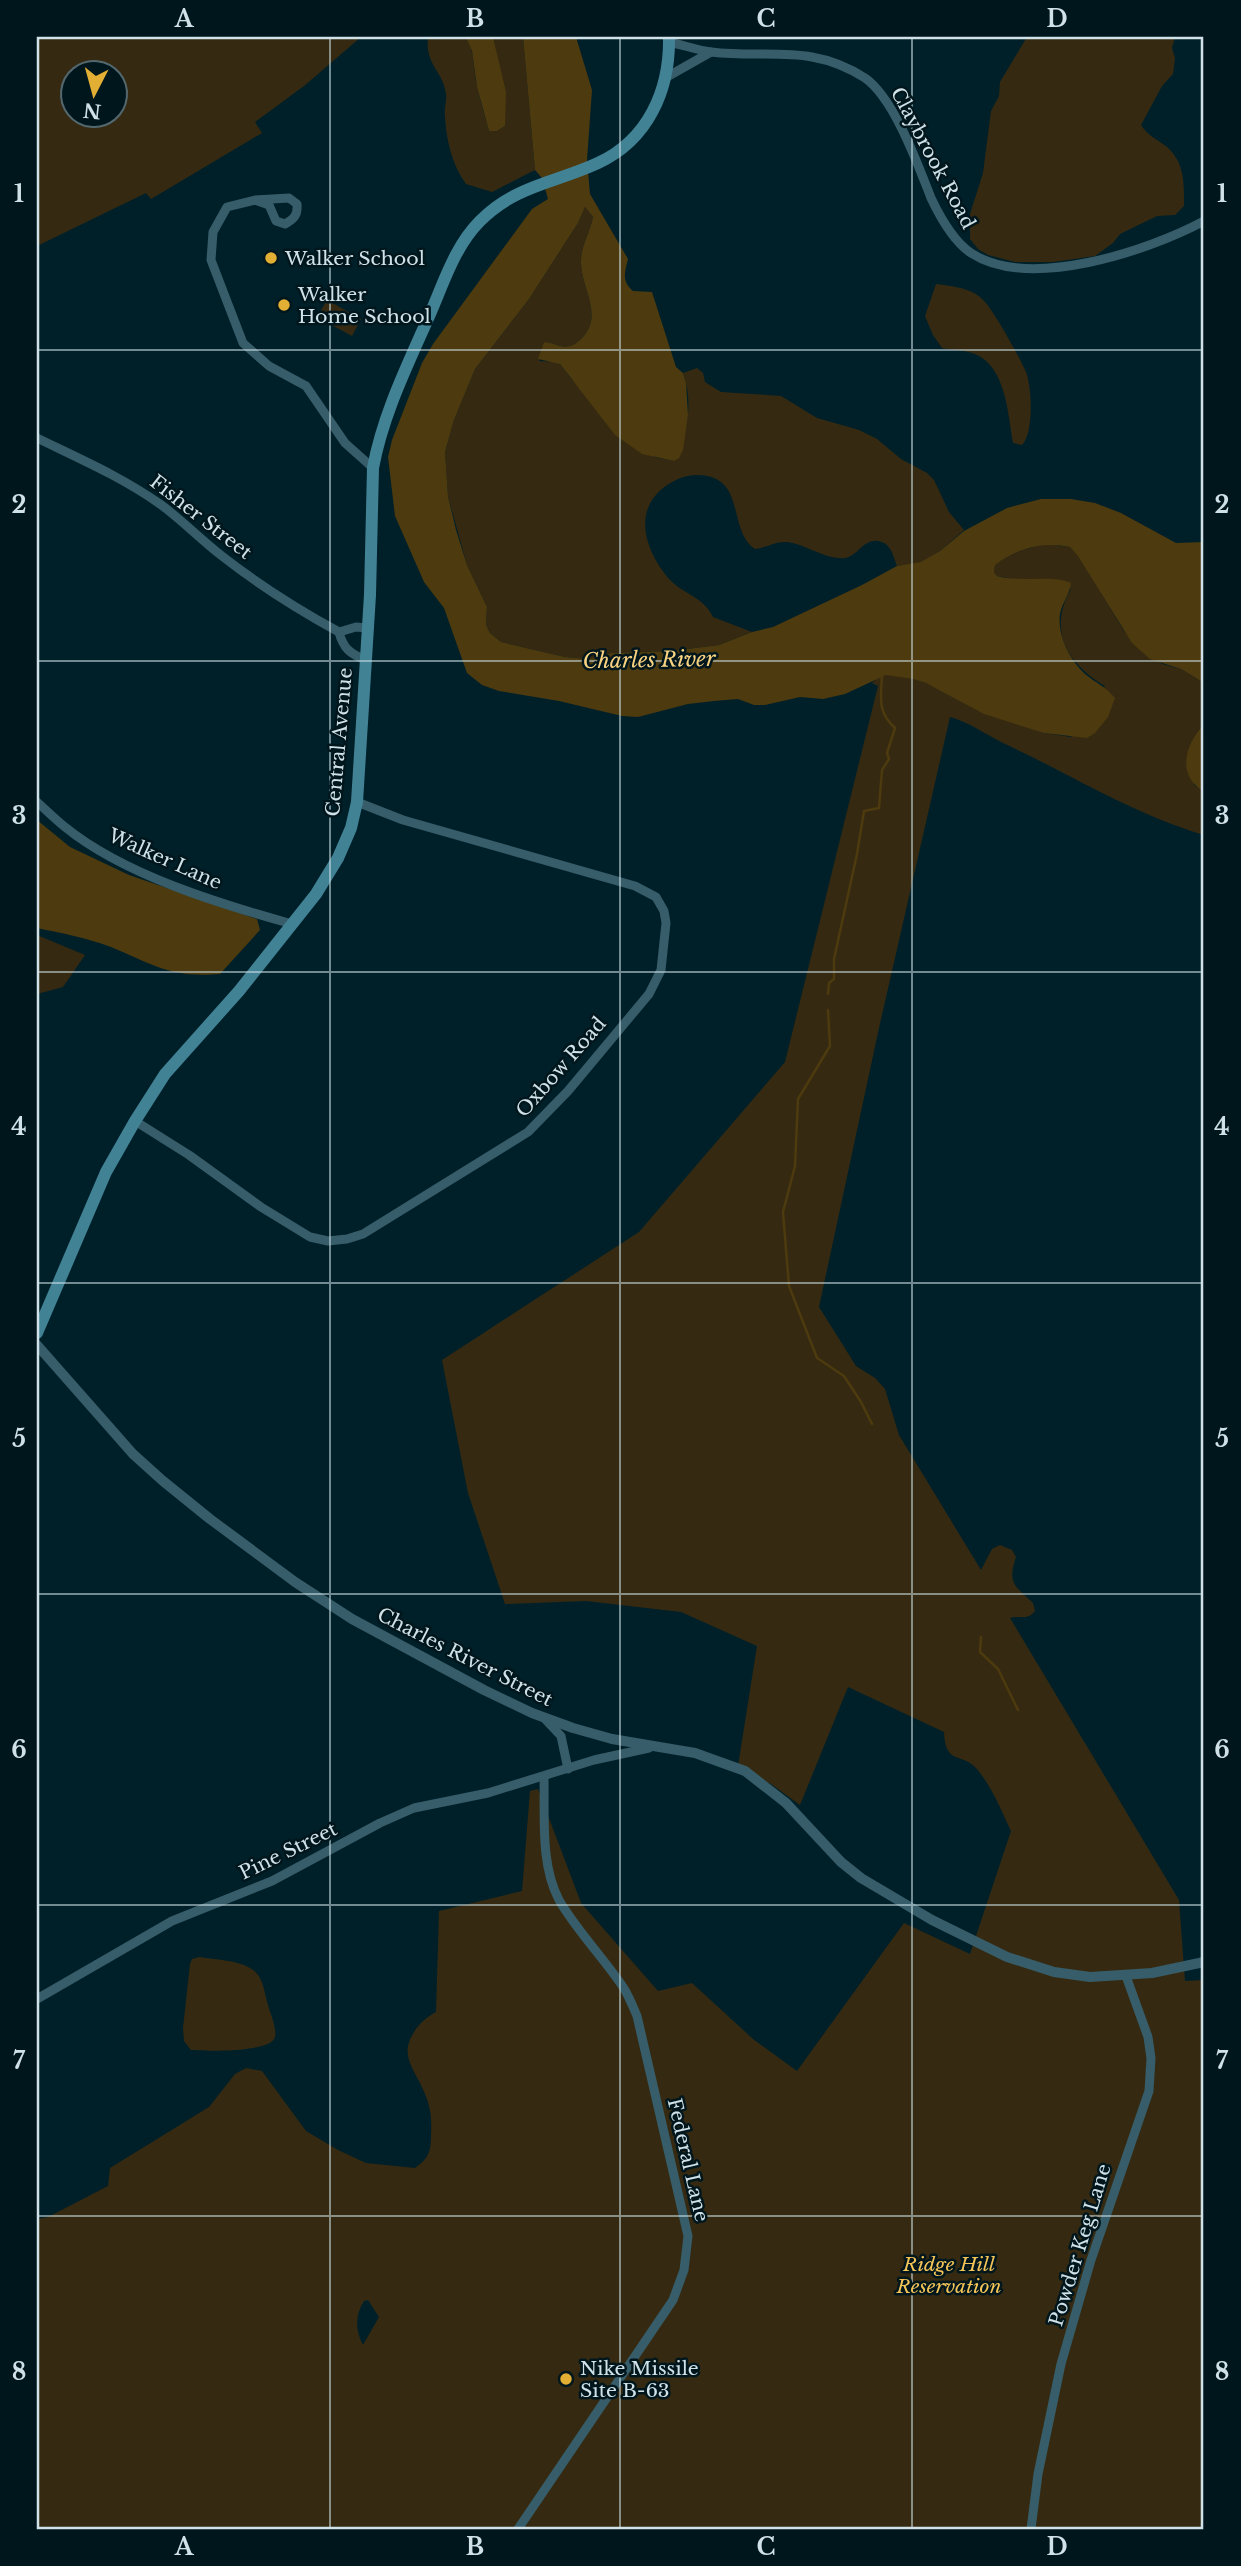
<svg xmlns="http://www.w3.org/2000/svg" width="1241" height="2566" font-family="'Libre Baskerville',serif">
<rect width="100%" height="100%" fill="#002029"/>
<!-- green -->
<g fill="#352a11" fill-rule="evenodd">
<path d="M37,37H361L304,86L255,122L262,133L151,199L146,193L37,246ZM74,74H116V116H74Z"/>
<path d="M428,37H466C475,51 473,70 477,86C480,101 485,116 489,131H497L505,126V92L493,37H523L535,170L492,192L466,184C452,165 446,139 445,116C444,108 447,101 446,94C443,70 425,66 428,37Z"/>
<path d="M1027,37H1175L1172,48L1175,58L1173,74L1162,86L1141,125C1148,136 1157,139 1167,147C1185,163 1184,184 1184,206L1175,215L1157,216L1120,234L1113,243L1095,256L1053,262H1015L988,255L978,249L970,239V214L983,173L991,111L999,96L1000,82Z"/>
<path d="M585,207L593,217C590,233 580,247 581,264C582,289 603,315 583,337C580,340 575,345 570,346C561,349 553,342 544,342L539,361L556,362L560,364L572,380L654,457L674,461C687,432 694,404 683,373L697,368L703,373L705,382L721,392L781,396L817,418L859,430L877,439L901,459L927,473L934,480L949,512L964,530L940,551L921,563L897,566C893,555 891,543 878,541C863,539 858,556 845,558C825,560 806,544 787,542C775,541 766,548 755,549C732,534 741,493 718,480C706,473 688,474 676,480C631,502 641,546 669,579C684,595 703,596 713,617L752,632L719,645L671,651L611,653L588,659L565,657L501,642L490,633L486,625L487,607L467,565L448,496L445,452L454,420L475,369L529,299L578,223Z"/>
<path d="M936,284C952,286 974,288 985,302C995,313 1020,358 1026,372C1032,388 1034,432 1022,445L1013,443C1008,414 1006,367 975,354C965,350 952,350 942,348L933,335L925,316Z"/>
<polygon points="327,300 361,319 352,336 317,317"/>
<path d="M1046,544L1070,547L1079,556L1124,631L1162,664L1181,669L1204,683V724C1184,747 1190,757 1194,785L1204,792V835C1133,814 1070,774 1003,743C985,734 969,722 950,717L879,1028L819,1307L856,1366L875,1378L885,1389L899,1435L981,1570L992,1549L1000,1545L1012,1550L1016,1557C1007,1584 1015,1586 1033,1603L1035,1611C1028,1621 1019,1615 1010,1618L1179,1900L1185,1981L1204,1980V2529H37V2219L48,2217L108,2186L110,2168L209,2107L235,2074L246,2068L262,2071L306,2131L338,2150L366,2163L415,2168C428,2159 431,2152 431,2136C432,2121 431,2108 425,2094C415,2068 397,2056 416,2029C422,2021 427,2017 436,2012L439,1911L522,1891L530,1791L538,1789L581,1903L658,1991L692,1983L753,2039L797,2071L904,1923L970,1954L1011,1831C1001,1810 992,1787 977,1769C963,1752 945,1766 944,1732L848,1687L800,1805L771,1784L738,1766L757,1646L681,1612L586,1601L505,1604L468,1493L442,1360L639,1232L785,1062L878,686L872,683C876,679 880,676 886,675C920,673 992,712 1025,726L1044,733L1071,737L1105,686C1068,664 1047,631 1071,589L1034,580H1019L997,576L994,572L995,564C1011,553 1027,548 1046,544ZM368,2300L379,2317L363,2345C355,2330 355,2315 364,2301Z"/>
<polygon points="37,935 85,955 63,987 37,994"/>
<path d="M200,1957C216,1960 240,1960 253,1970C264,1978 264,1993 268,2005C270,2013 277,2028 275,2037C271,2053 205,2051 191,2050L184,2041L183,2028L190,1964L192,1959Z"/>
</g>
<!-- water -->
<g fill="#4d3a0e">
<polygon points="466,37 493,37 506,92 505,126 497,131 489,131 477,87 472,51"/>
<path d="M523,37H576L592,90L587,160L590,194L628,259C625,272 621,281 633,291L652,292L676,367L683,373L686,383L688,415L683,450L679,458L674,461L642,454L615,435L560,364L538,359L544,342C553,342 561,349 570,346C575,345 580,340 583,337C603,315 582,289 581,264C580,247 590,233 593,217L585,207L578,223L529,299L475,369L454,420L445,452L448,496L456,530L467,565L487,607L486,625L490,633L501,642L565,657L588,659L611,653L671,651L719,645L752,632L773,627L862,585L897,566L921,562L940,551L964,531L1007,508L1041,499H1071L1095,503L1121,513L1176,543L1204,542V683L1181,669L1150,659L1132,643L1078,556L1070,547C1043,541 1018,548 995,565L994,572L997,576C1022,583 1051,574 1071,583C1070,594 1062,603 1060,614C1057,635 1070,660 1085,674C1097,684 1104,685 1115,698L1108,717L1095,733L1087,738L1044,733L984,714L926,683L913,679L886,675L845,694L823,699L800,697L765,705H754L738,699L714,701L688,704L638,717L622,716L559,701L499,691L482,685L467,673L444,608L424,582L395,516L388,457L392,440L422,363L433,344L532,209L548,199L542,178L535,170Z"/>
<path d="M1204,724V792C1176,775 1185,745 1204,724Z"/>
<path d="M37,820L70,847L129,875L257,919L260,930L220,974C169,978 155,965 111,947C87,938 61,933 37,928Z"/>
</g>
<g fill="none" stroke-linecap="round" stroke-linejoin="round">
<!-- stream -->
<g stroke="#4d3a0e" stroke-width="2.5">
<path d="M828,994L829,983L834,979V959L857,854L864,811L879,808L882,770L889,759L887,753L895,728C877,712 881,698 882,675"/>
<polyline points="828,1010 830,1046 798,1099 795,1166 783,1212 789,1286 817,1358 844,1376 861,1402 872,1424"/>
<polyline points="981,1637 980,1652 998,1669 1018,1710"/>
</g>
<!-- minor -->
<g stroke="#365d69" stroke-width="9">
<path d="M669,42C683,45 697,50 711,52C768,59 811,43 865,78C894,98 918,165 931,198C940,217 953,241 971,253C1029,291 1148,251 1204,221"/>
<polyline points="665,78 711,52"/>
<path d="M255,200L289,198L297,204C298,215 294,219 285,224L276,221L269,205L255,200L227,207L213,232L211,260L243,343L269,366L306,386L345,443L373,468"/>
<path d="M37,438C80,459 120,476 160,504C182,520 200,539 222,556C259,585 297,609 339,632L356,627L367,628"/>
<path d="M339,632C343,648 350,654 366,660"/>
<path d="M37,802C46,810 55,819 65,827C124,875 220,904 292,924"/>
<polyline points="135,1121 189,1155 261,1207 310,1237 328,1241 347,1239 363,1234 528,1132 568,1091 649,994 661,970 666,923 664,911 656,897 635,886 403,820 357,802"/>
<polyline points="545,1719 561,1736 568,1769"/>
<polyline points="37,1999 172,1921 272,1881 380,1823 414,1808 488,1793 594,1760 649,1748"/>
<path d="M518,2529L673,2300L684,2270L688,2236L637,2016C633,2007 629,1996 623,1987C603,1957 577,1931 559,1900C540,1864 545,1816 544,1777"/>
<polyline points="1031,2529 1038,2474 1061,2364 1091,2260 1149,2091 1151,2058 1148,2037 1126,1976"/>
</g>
<!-- tertiary -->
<polyline stroke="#365d69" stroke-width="10" points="37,1345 133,1454 163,1481 210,1519 295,1582 352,1619 484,1690 532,1713 573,1728 612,1739 695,1753 745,1771 786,1803 841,1862 861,1878 932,1920 1007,1957 1054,1972 1090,1977 1152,1973 1204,1962"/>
<!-- secondary -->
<path stroke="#418295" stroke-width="12" d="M37,1333L106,1172L135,1121L165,1074L239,991L316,894L338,858L351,828L357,802L370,595L373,468C383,414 408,364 430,314C444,282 455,246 480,221C516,185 555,183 598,163C648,140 670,90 669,37"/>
</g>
<!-- grid -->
<path fill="none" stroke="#d0e2e8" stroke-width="2" stroke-opacity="0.55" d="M330,37V2529M620,37V2529M912,37V2529M37,350H1204M37,661H1204M37,972H1204M37,1283H1204M37,1594H1204M37,1905H1204M37,2216H1204"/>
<!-- markers -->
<g fill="#e2af34" stroke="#00161d" stroke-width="2.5">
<circle cx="271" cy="258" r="7"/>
<circle cx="284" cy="305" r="7"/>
<circle cx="566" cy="2379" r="7"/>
</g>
<g text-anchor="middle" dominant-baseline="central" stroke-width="5" stroke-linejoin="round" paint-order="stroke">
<!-- street labels -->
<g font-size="19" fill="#d0e2e8" stroke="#00161d">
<text transform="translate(933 158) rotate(62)">Claybrook Road</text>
<text transform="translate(201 517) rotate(38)">Fisher Street</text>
<text transform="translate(339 742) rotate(-85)">Central Avenue</text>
<text transform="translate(165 859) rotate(24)">Walker Lane</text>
<text transform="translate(561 1067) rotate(-49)">Oxbow Road</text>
<text transform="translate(465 1657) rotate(27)">Charles River Street</text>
<text transform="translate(288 1851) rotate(-26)">Pine Street</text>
<text transform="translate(688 2160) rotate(77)">Federal Lane</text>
<text transform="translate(1080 2245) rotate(-73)">Powder Keg Lane</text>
</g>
<!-- poi labels -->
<g font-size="19" fill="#d0e2e8" stroke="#00161d" text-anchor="start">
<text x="285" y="258">Walker School</text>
<text x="298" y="294">Walker<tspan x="298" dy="22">Home School</tspan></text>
<text x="580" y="2368">Nike Missile<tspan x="580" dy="22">Site B-63</tspan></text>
</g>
<!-- park labels -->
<g font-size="19" font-style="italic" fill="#f6c558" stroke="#00161d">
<text x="949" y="2264">Ridge Hill<tspan x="949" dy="22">Reservation</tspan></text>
</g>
<!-- water labels -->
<g font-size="21" font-style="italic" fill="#fad381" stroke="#00161d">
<text transform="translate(649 660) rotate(-1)">Charles River</text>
</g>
</g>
<!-- border -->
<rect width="1241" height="2566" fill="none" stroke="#00161d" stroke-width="77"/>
<!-- north arrow -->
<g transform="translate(94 94) rotate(186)"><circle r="33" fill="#00161d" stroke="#53686e" stroke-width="2"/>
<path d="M0-5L12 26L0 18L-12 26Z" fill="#e2af34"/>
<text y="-10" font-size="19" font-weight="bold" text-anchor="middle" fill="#d0e2e8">N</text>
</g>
<rect x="38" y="38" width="1164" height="2490" fill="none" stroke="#d0e2e8" stroke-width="2.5"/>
<g font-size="23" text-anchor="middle" font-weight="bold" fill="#d0e2e8">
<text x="184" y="27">A</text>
<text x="475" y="27">B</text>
<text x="766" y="27">C</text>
<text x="1057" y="27">D</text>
<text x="19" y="202">1</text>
<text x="1222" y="202">1</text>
<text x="19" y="513">2</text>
<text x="1222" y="513">2</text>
<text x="19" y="824">3</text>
<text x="1222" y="824">3</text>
<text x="19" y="1135">4</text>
<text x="1222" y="1135">4</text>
<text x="19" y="1447">5</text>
<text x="1222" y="1447">5</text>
<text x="19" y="1758">6</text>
<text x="1222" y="1758">6</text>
<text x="19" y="2069">7</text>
<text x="1222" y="2069">7</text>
<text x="19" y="2380">8</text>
<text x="1222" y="2380">8</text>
<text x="184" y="2555">A</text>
<text x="475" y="2555">B</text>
<text x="766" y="2555">C</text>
<text x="1057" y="2555">D</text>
</g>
</svg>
